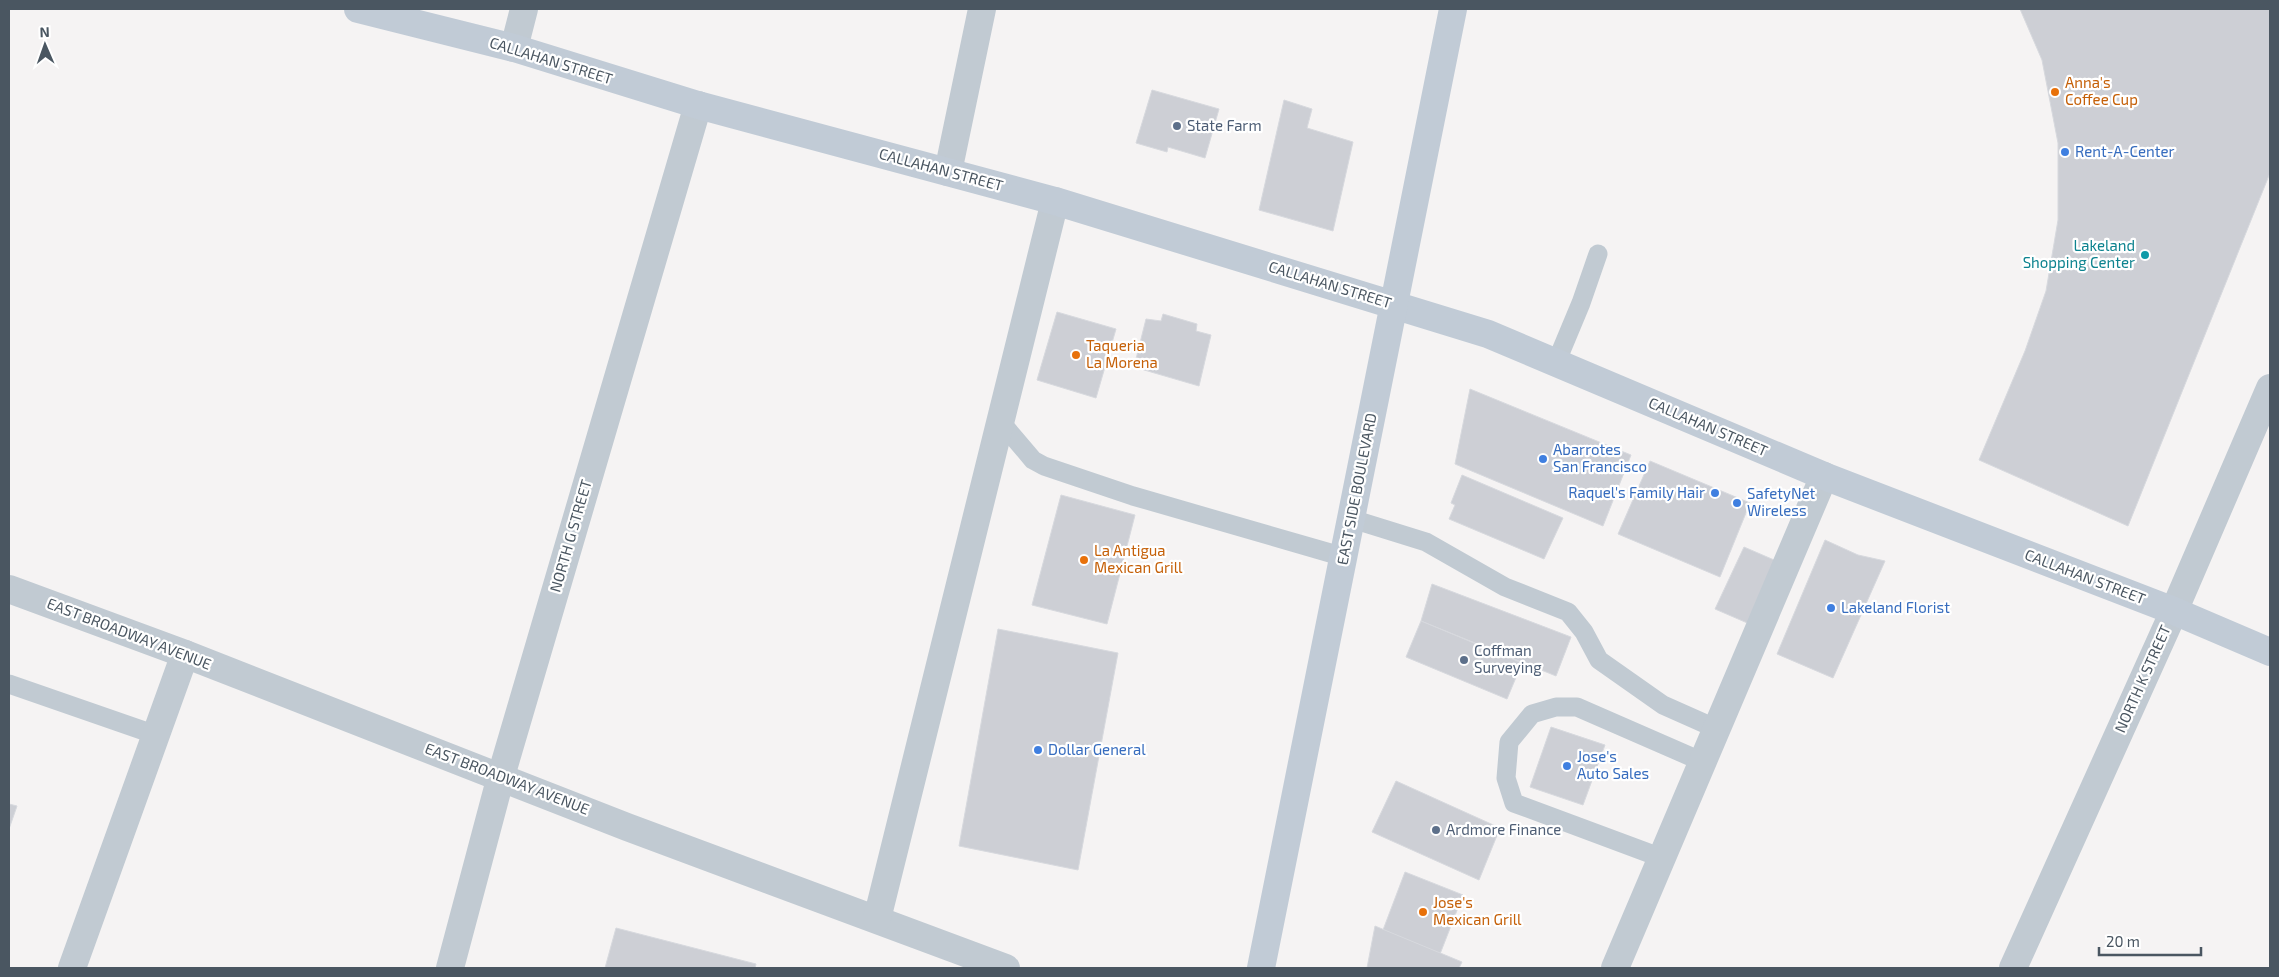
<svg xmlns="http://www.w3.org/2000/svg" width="2279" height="977" font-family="'Exo 2',sans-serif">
	<rect width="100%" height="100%" fill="#f5f3f3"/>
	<g fill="#cdcfd5" stroke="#d7d9de">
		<polygon points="2020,9 2270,9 2270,173 2128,526 1979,460 2025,351 2046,291 2058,220 2058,143 2042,60"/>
		<polygon points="1152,90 1219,109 1205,158 1168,147 1167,152 1136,143"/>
		<polygon points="1284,100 1312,109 1307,128 1353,142 1333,231 1259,210"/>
		<polygon points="1057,312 1116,329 1096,398 1037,380"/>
		<polygon points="1163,314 1197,324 1196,331 1211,335 1199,386 1134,367 1146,319 1161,321"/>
		<polygon points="1470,389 1631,455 1603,526 1455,464"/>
		<polygon points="1650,461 1750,503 1720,577 1618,534"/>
		<polygon points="1462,475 1563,518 1544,559 1449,519 1455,505 1451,503"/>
		<polygon points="1061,495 1135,515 1107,624 1032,605"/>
		<polygon points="1825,540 1858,555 1885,561 1833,678 1777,654"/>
		<polygon points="1744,547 1781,563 1752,625 1715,609"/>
		<polygon points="1432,584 1571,637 1556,676 1421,621"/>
		<polygon points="1421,621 1522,663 1507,699 1406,657"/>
		<polygon points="998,629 1118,653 1078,870 959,846"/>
		<polygon points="1551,727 1605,745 1583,805 1530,787"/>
		<polygon points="1396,781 1500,828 1479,880 1372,832"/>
		<polygon points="9,804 17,806 9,829"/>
		<polygon points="1405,872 1463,895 1440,954 1383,930"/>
		<polygon points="1375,926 1462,962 1459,968 1367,968"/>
		<polygon points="616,928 756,964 755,968 605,968"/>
	</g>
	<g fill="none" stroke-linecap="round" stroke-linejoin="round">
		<g stroke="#c1cad2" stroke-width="19">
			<polyline points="1556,363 1581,303 1598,254"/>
			<polyline points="1000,421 1033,460 1044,466 1133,496 1344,557"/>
			<polyline points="1352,519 1426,542 1505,587 1568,612 1584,632 1599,660 1663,705 1717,729"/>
			<polyline points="9,684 156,735"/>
			<polyline points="1662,858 1514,803 1506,778 1509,742 1532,714 1556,707 1577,707 1703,762"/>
		</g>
		<g stroke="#c1cad2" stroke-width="28">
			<polyline points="514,48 524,9"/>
			<polyline points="948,172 982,9"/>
			<polyline points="9,589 185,654 627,827 1006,968"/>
			<polyline points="877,919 1055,201"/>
			<polyline points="72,968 185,654"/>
			<polyline points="450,968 501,776 698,105"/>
			<polyline points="1615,968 1824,476"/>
			<polyline points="2013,968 2174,611 2270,388"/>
		</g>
		<g stroke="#c1cbd6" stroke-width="28">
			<polyline points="358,9 514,48 698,105 1055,201 1488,334 1824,476 2174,611 2270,652"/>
			<path d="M1261 968C1324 648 1392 329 1453 9"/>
		</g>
	</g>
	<g fill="#e8710a" stroke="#fff" stroke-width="2">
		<circle cx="2055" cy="92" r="5"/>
		<circle cx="1076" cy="355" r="5"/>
		<circle cx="1084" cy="560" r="5"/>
		<circle cx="1423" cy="912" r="5"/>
	</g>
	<g fill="#5c6f8a" stroke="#fff" stroke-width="2">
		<circle cx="1177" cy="126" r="5"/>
		<circle cx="1464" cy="660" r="5"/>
		<circle cx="1436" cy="830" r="5"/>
	</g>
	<g fill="#3f7fe0" stroke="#fff" stroke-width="2">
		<circle cx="2065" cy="152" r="5"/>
		<circle cx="1543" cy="459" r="5"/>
		<circle cx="1715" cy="493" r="5"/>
		<circle cx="1737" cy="503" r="5"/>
		<circle cx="1831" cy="608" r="5"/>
		<circle cx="1038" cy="750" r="5"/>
		<circle cx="1567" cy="766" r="5"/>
	</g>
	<circle fill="#0f9aa8" stroke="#fff" stroke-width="2" cx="2145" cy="255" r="5"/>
	<g text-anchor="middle" stroke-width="4.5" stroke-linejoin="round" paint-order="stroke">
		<g font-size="15" fill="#4a5661" stroke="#fff">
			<text transform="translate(551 61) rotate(17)" y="5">CALLAHAN STREET</text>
			<text transform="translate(941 170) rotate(15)" y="5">CALLAHAN STREET</text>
			<text transform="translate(1330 285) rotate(17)" y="5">CALLAHAN STREET</text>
			<text transform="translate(1708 427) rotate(23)" y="5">CALLAHAN STREET</text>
			<text transform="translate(1357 489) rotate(-79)" y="5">EAST SIDE BOULEVARD</text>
			<text transform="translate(571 536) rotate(-74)" y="5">NORTH G STREET</text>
			<text transform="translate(2085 577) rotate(21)" y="5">CALLAHAN STREET</text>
			<text transform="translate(129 634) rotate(21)" y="5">EAST BROADWAY AVENUE</text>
			<text transform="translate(2143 679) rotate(-66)" y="5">NORTH K STREET</text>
			<text transform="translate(507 779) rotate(21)" y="5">EAST BROADWAY AVENUE</text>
		</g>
		<g font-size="15" fill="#c56008" stroke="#fff" text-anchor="start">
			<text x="2065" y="88">Anna's<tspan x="2065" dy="17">Coffee Cup</tspan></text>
			<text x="1086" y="351">Taqueria<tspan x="1086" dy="17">La Morena</tspan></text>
			<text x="1094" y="556">La Antigua<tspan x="1094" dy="17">Mexican Grill</tspan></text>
			<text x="1433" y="908">Jose's<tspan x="1433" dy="17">Mexican Grill</tspan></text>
		</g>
		<g font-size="15" fill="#4e5e75" stroke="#fff" text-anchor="start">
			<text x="1187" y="131">State Farm</text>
			<text x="1474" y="656">Coffman<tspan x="1474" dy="17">Surveying</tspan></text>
			<text x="1446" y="835">Ardmore Finance</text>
		</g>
		<g font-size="15" fill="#366cbe" stroke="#fff" text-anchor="start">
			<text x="2075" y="157">Rent-A-Center</text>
			<text x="1553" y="455">Abarrotes<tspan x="1553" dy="17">San Francisco</tspan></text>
			<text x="1705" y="498" text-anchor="end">Raquel's Family Hair</text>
			<text x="1747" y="499">SafetyNet<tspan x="1747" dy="17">Wireless</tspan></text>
			<text x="1841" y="613">Lakeland Florist</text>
			<text x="1048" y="755">Dollar General</text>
			<text x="1577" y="762">Jose's<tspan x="1577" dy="17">Auto Sales</tspan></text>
		</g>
		<g font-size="15" fill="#0d838f" stroke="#fff" text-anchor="end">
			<text x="2135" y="251">Lakeland<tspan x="2135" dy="17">Shopping Center</tspan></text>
		</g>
	</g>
	<rect width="2279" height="977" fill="none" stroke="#4a5661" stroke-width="20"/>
	<g transform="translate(45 45) rotate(358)" stroke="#ffffff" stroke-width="4" paint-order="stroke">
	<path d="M0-4L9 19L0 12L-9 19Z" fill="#4a5661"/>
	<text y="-8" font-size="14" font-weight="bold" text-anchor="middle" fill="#4a5661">N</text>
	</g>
	<path d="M2099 947v8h102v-8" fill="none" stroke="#4a5661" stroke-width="2.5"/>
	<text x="2106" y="947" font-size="15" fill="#4a5661" stroke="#ffffff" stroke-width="4" paint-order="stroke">20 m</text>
</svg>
